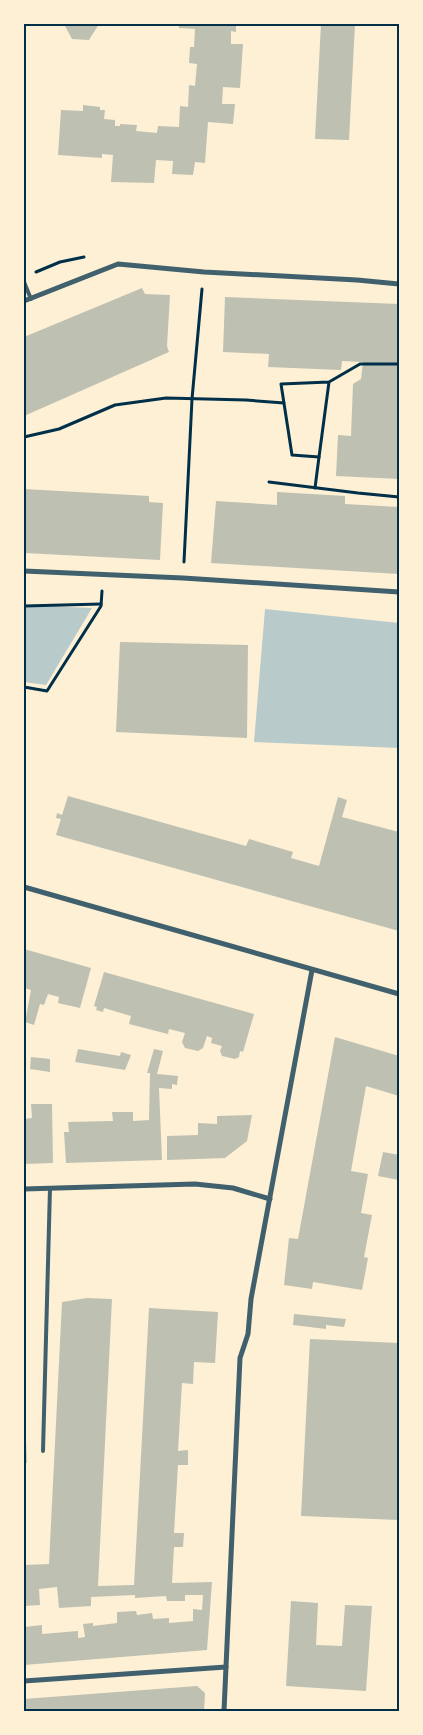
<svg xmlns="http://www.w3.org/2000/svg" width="423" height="1735" font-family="'Noto Sans',sans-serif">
	<rect width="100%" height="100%" fill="#fdf0d5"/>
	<g fill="#b9caca">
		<polygon points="24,605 92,608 46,685 24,682"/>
		<polygon points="265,609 399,623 399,748 254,742"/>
	</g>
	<g fill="#bec0b2">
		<polygon points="64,24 99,24 89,40 72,39"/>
		<polygon points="179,24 236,24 236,32 231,31 231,44 243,44 240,88 223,87 222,104 235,104 233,124 208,122 205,163 195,162 193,175 172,174 173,161 156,160 154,183 111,182 113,155 102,154 102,158 58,155 61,110 83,111 83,105 100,107 100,110 105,110 104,119 115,120 115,126 120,126 120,124 137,125 136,131 157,133 158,126 179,127 180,106 188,107 189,85 195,86 197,64 189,63 190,47 194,47 195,29 179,28"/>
		<polygon points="321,24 355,24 349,140 315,139"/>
		<polygon points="142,288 145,294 170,295 167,346 169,352 24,416 24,337"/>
		<polygon points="225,297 399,304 399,479 336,476 338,435 351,436 353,384 361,379 363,362 342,361 341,370 268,367 269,354 223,352"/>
		<polygon points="24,489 149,496 149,502 163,503 160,560 24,553"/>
		<polygon points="277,492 345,496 345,504 399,507 399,574 211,563 216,501 277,505"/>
		<polygon points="120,642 248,645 247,738 116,732"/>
		<polygon points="68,796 246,846 249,839 293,852 291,858 319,866 338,797 347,800 342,817 399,832 399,931 56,835 61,819 56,818 57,813 62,815"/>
		<polygon points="24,949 91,968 80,1008 58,1003 59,997 48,994 44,1005 40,1004 34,1025 25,1022 31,990 24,988"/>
		<polygon points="104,972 254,1014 243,1052 240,1051 239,1057 235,1059 222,1056 220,1051 222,1046 211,1043 212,1038 207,1036 203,1048 198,1051 185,1048 182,1042 185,1033 169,1029 168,1034 129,1024 131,1016 104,1008 103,1012 96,1010 97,1007 94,1006"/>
		<polygon points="335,1037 399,1056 399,1096 366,1086 351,1171 368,1174 361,1213 372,1215 364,1257 368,1258 362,1290 313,1282 312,1289 284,1285 289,1238 298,1239"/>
		<polygon points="78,1049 120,1056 121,1052 131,1055 125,1070 75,1062"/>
		<polygon points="154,1049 163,1051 157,1074 178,1076 177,1085 172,1084 172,1089 159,1088 162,1160 66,1163 64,1132 69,1132 68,1122 113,1121 112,1112 133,1112 133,1121 149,1120 150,1073 147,1073"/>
		<polygon points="31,1057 50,1059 50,1072 30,1069"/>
		<polygon points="31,1104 52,1104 53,1163 24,1164 24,1119 32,1118"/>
		<polygon points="252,1115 247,1141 225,1158 167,1160 167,1136 198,1135 198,1123 217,1124 217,1116"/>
		<polygon points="383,1152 399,1155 399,1180 378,1176"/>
		<polygon points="87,1298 112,1299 98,1586 134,1585 149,1308 218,1312 215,1363 194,1362 193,1384 182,1383 178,1451 188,1450 188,1465 178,1465 174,1533 184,1533 183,1547 174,1547 172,1583 212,1582 207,1650 24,1665 24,1627 42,1625 42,1634 78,1631 78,1638 85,1637 83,1624 93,1623 93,1626 117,1623 117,1612 136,1611 137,1615 152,1613 153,1619 169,1618 169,1623 193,1621 193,1609 202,1610 203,1595 185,1595 185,1601 167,1601 166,1596 135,1598 135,1595 91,1597 91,1606 59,1608 57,1587 39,1589 40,1605 24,1606 24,1565 49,1564 62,1302"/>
		<polygon points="294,1314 346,1319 344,1327 326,1325 326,1329 293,1325"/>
		<polygon points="310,1339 399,1343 399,1520 301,1516"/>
		<polygon points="24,1440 26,1440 27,1463 24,1463"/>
		<polygon points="291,1601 318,1603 316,1645 342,1646 345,1605 372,1606 366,1691 286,1686"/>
		<polygon points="197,1686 205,1693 204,1711 24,1711 24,1699"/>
	</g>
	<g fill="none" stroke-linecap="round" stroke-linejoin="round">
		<g stroke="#003049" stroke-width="3">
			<polyline points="36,272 60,262 84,257"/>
			<polyline points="329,382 319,457 292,455 281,384 329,382 360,364 399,364"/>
			<polyline points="24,437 59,429 115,405 166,398 246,400 284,403"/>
			<polyline points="269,482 358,493 399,497"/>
			<polyline points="315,488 319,457"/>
			<polyline points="184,562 192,399 202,289"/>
			<polyline points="24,606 101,604"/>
			<polyline points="24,687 47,691 101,606 102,591"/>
		</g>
		<g stroke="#3f606c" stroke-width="4">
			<polyline points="24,282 31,299"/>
			<polyline points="43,1451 50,1188"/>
		</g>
		<g stroke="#3f606c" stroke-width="5">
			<polyline points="24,301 118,264 204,272 357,280 399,284"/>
			<polyline points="24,571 183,578 399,592"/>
			<polyline points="24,887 399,994"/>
			<polyline points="24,1189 195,1184 233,1188 270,1199"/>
			<polyline points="24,1681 226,1667"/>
			<polyline points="224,1711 240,1358 248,1334 251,1299 312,970"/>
		</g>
	</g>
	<rect width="423" height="1735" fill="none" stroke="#fdf0d5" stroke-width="50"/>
	<rect x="25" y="25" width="373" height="1685" fill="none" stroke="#003049" stroke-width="2"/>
</svg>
